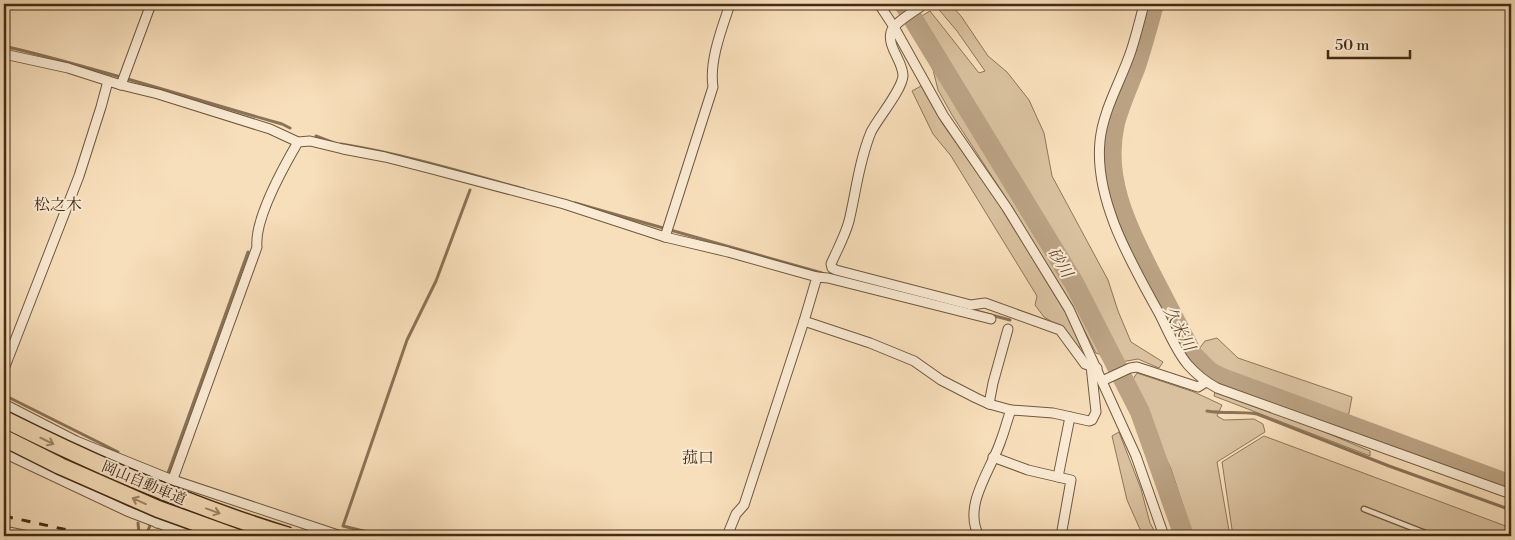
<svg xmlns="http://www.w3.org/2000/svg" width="1515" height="540" font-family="'Libre Bodoni','Noto Serif JP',serif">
	<rect width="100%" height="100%" fill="#f8dfbb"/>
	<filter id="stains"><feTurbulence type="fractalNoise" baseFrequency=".004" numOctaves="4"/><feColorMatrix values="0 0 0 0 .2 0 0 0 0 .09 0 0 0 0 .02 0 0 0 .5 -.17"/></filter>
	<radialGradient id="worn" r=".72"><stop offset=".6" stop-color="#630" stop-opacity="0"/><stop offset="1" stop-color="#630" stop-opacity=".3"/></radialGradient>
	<g fill="#d9c19f" stroke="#8e765a">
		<polygon points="935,4 950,4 961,16 988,56 1007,72 1029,100 1044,133 1052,176 1108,280 1118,311 1131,342 1163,362 1159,368 1138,359 1121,362 1096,353 1070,302 1010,204 952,115 938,90 920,17 930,11 979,73 985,71 957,31 935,5"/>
		<polygon points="921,86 942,123 1004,211 1067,314 1083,347 1077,347 1059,326 1044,317 1035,305 1037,296 951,156 933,134 912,91"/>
		<polygon points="1217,338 1238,358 1352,397 1348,418 1221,374 1205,360 1199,349 1205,341"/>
		<polygon points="1137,373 1194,392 1222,405 1217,416 1224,420 1254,419 1263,424 1265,432 1217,462 1230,536 1193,536 1171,469 1134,391 1131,382"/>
		<polygon points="1215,391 1303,423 1370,451 1370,456 1214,396"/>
		<polygon points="1119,432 1141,489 1150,523 1157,536 1143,536 1127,500 1112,436"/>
		<polygon points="1264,436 1511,528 1511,536 1233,536 1222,462"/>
	</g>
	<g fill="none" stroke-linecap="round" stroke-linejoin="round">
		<g stroke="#8a7357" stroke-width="3">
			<path d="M4 46C98 68 189 98 282 124L290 128"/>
			<polyline points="316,136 334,143"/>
			<path d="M341 144C403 154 463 172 524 189"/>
			<polyline points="575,203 822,273"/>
			<polyline points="976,311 1010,320"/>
			<polyline points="4,395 118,452"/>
			<path d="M1207 411C1224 414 1240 411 1257 414L1389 466 1511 510"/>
			<polyline points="163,487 248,252"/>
			<polyline points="138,523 139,533 145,536"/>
			<polyline points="146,536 155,512"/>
			<polyline points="384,536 343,526 407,340 436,281 470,190"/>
		</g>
		<g stroke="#baa283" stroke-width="20">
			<polyline points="904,4 1074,283 1140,412 1184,536"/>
			<path d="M1154 4C1148 26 1142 48 1135 69 1128 87 1120 104 1115 123 1102 178 1127 226 1151 274 1165 301 1179 328 1193 355L1210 372 1222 378 1511 485"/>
		</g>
		<defs>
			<polyline id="lane" points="1364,509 1433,536"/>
			<g id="street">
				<polyline points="879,4 894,27 943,115 1007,208 1069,309 1136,456 1164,536"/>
				<path d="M921 4 920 7C913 12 893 24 891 32 887 47 903 61 903 76 902 90 878 118 871 132 859 161 856 192 849 221 845 236 837 250 831 264L832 268 836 270 971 305 985 303 1060 330 1085 364 1097 368"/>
				<path d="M1144 4C1140 20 1136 36 1131 51 1121 81 1103 110 1100 141 1094 201 1132 264 1160 315 1168 331 1176 351 1188 365 1196 374 1206 382 1217 388L1511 494"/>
				<path d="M4 54 68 68 121 85 158 94 270 129 298 142 310 141 343 149 385 157 428 168 564 204 665 237 728 252 817 277 804 321 870 343 914 361 941 380 976 398 989 404 1011 410C1007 420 1005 430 1001 440 992 469 962 505 979 536"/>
				<polyline points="121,85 151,4"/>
				<path d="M665 237 713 87C709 61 722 28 730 4"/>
				<polyline points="817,277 828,278 991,319"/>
				<polyline points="4,369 79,176 101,107 108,81"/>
				<polyline points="1102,381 1130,368 1137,367 1198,387 1206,382"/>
				<polyline points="4,404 76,441 170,479 341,536"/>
				<polyline points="989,404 993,383 1008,329"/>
				<polyline points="1011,410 1053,413 1089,421 1092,420 1096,412 1091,366"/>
				<polyline points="4,453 127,511 192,536"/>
				<polyline points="993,457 1028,470 1058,477"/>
				<path d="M157 523 257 247C254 219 284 166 298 142"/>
				<polyline points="4,531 28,536"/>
				<polyline points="727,536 736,514 744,505 804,321"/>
				<polyline points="1061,536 1071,480 1058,477 1070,417"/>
			</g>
		</defs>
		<use href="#lane" stroke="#70593e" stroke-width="7"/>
		<use href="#street" stroke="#70593e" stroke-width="11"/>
		<use href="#lane" stroke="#faead3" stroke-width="4.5"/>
		<use href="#street" stroke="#faead3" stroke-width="9"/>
		<polyline stroke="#432c15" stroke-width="3" stroke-dasharray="9 9" stroke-linecap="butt" points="4,516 95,536"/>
		<defs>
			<g id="highway-bridge">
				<path d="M4 419C96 465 190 506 289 536"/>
				<polyline points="4,438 60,466 158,509 233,536"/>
			</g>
		</defs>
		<use href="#highway-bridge" stroke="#432c15" stroke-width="19" stroke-linecap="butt"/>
		<use href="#highway-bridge" stroke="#f8dfbb" stroke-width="16"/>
	</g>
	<defs><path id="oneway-shaft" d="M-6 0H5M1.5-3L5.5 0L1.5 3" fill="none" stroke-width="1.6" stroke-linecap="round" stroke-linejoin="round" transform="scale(1.25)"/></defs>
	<g stroke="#9e8668">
		<use href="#oneway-shaft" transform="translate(47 441) rotate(26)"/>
		<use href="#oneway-shaft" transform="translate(139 501) rotate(-156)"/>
		<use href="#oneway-shaft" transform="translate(213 511) rotate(20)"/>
	</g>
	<g text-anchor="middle" stroke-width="4" stroke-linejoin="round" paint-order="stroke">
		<g font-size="15" fill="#432c15" stroke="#faead3">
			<text transform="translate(144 483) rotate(23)" y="5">岡山自動車道</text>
		</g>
		<g font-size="16" fill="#432c15" stroke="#faead3">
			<text x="58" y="210">松之木</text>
			<text x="698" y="463">菰口</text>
		</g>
		<g font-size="16" font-style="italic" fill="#614a30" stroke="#faead3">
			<text transform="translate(1061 262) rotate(59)" y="6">砂川</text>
			<text transform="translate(1180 328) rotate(62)" y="6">久米川</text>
		</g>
	</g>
	<rect width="1515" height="540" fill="none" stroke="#f8dfbb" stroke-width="20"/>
	<rect x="5" y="5" width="1505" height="530" fill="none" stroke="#432c15" stroke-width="2.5"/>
	<rect x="10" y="10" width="1495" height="520" fill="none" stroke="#432c15"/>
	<path d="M1328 50v8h82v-8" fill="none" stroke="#432c15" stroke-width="2.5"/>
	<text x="1335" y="50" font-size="15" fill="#432c15" stroke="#faead3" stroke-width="4" paint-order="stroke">50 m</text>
	<rect width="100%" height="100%" filter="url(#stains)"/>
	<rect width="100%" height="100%" fill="url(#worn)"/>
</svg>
